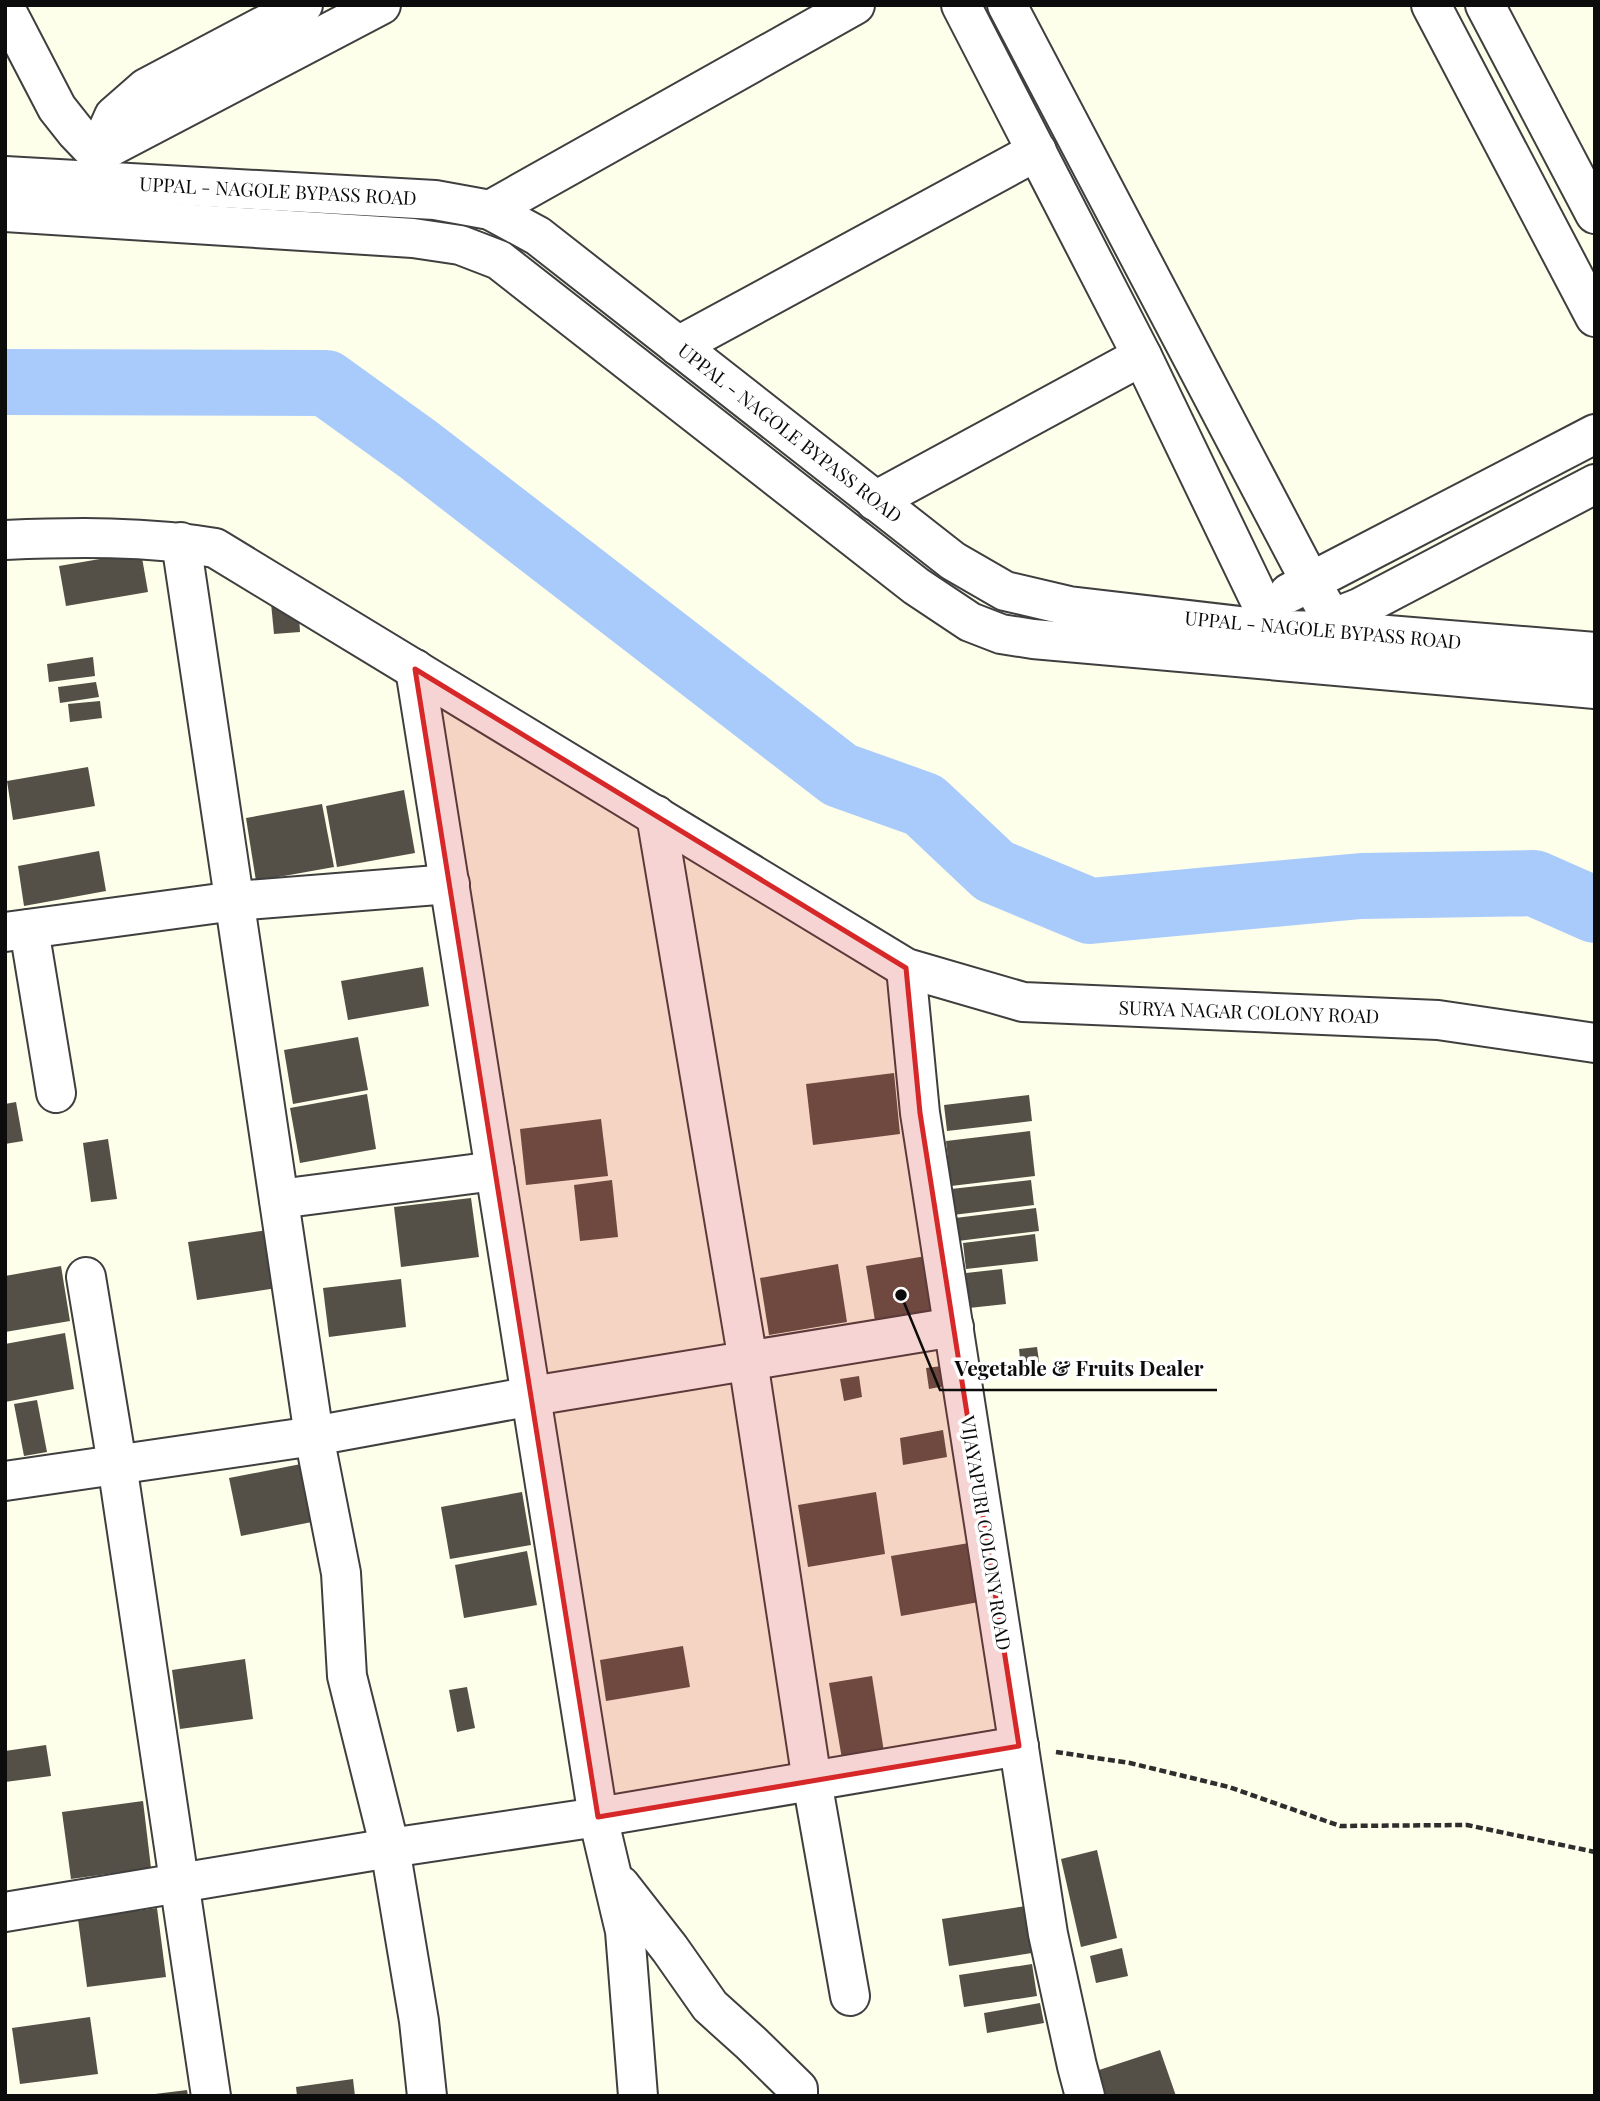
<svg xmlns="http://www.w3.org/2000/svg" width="1600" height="2101" font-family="'Playfair Display',serif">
	<rect width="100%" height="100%" fill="#feffea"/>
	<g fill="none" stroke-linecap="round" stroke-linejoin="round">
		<polyline stroke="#a9cbfc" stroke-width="66" points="5,382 326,383 419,450 840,775 924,805 994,871 1090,911 1361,886 1534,883 1595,910"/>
	</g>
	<g fill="#555047">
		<polygon points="141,552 148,592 66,606 59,566"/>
		<polygon points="298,601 300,632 274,634 271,603"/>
		<polygon points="93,657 95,676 49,682 47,664"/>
		<polygon points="96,682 99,697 60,703 58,687"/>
		<polygon points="100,701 102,718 70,722 68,704"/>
		<polygon points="88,767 95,806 13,820 7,781"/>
		<polygon points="404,790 415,853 337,867 326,806"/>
		<polygon points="322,804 334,867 256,881 246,818"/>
		<polygon points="99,851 106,891 24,906 18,866"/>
		<polygon points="423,967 429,1006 348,1020 341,981"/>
		<polygon points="358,1037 368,1090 293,1104 284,1050"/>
		<polygon points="894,1073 900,1134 813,1145 806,1084"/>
		<polygon points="367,1094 376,1149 300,1163 290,1108"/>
		<polygon points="1029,1095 1032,1121 947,1131 944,1105"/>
		<polygon points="16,1102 23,1141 5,1144 5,1104"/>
		<polygon points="601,1119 608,1176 526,1185 520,1129"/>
		<polygon points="1030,1131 1035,1176 951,1186 946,1141"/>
		<polygon points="108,1139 117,1199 91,1202 83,1143"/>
		<polygon points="612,1180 618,1237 580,1241 574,1185"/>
		<polygon points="1031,1180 1034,1205 953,1215 951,1189"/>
		<polygon points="471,1198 479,1257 401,1267 394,1207"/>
		<polygon points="1036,1208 1039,1231 958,1241 955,1218"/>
		<polygon points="268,1230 277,1288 197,1300 188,1242"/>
		<polygon points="1035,1234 1038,1261 966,1269 963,1243"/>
		<polygon points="926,1256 937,1323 877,1333 866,1266"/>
		<polygon points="838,1264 847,1322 769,1335 760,1278"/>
		<polygon points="61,1266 70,1321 5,1332 5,1276"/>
		<polygon points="1002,1269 1006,1304 969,1308 966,1273"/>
		<polygon points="401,1279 406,1327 329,1337 323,1288"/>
		<polygon points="65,1333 74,1389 5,1402 5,1344"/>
		<polygon points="1037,1347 1040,1368 1021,1370 1019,1349"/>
		<polygon points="942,1366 945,1386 929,1389 926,1368"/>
		<polygon points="859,1376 862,1397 844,1401 840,1379"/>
		<polygon points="37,1400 47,1452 24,1456 14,1404"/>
		<polygon points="943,1430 947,1457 903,1465 900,1438"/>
		<polygon points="301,1464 312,1522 241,1536 229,1478"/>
		<polygon points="522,1492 531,1545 450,1559 441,1507"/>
		<polygon points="876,1492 885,1554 808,1567 798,1505"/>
		<polygon points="969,1543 979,1602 901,1616 891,1556"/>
		<polygon points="527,1551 537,1605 464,1618 455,1565"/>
		<polygon points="683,1646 690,1687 606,1701 600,1660"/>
		<polygon points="245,1659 253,1719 180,1729 172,1670"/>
		<polygon points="872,1676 884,1752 842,1759 829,1683"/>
		<polygon points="467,1687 475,1728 457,1732 449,1690"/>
		<polygon points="46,1745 51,1776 5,1782 5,1751"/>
		<polygon points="143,1801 151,1868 71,1879 62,1812"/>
		<polygon points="1097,1850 1117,1938 1081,1947 1061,1859"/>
		<polygon points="1026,1906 1032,1953 949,1966 942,1919"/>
		<polygon points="157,1908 166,1977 87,1987 78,1919"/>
		<polygon points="1122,1948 1128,1976 1096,1983 1090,1956"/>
		<polygon points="1032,1964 1037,1996 964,2007 959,1975"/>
		<polygon points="1040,2003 1044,2023 987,2033 984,2013"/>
		<polygon points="90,2017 98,2074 20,2084 12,2028"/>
		<polygon points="1160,2050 1176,2096 1104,2096 1096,2071"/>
		<polygon points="353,2079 355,2096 297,2096 296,2087"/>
		<polygon points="187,2090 188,2096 155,2096 155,2094"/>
	</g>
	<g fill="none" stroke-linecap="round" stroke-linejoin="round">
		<defs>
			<g id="minor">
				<polyline points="961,5 1142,356 1274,630"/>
				<polyline points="1007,5 1310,581 1339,631"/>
				<polyline points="1431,5 1595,317"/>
				<polyline points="1485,5 1595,214"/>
				<polyline points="5,8 57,108 76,132 97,154 95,177"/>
				<polyline points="97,154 381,5"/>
				<polyline points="97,154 114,116 146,88 303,5"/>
				<polyline points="490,210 855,5"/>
				<polyline points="678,346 1037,151"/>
				<polyline points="875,501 1142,356"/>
				<path d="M5 540C75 537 147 536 215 548L906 968 1023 1002 1438 1020 1595 1043"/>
				<polyline points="181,542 314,1436 341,1573 347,1676 390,1848 419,2021 427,2096"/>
				<polyline points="1289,593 1595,434"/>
				<polyline points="1331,619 1359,608 1595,484"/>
				<polyline points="415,669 598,1817 625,1931 638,2096"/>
				<polyline points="656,815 748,1361 812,1781 850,1996"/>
				<polyline points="29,929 56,1093"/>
				<polyline points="5,932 235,901 450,884"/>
				<polyline points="906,968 920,1113 1048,1934 1077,2066 1085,2096"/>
				<polyline points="279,1199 495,1171"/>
				<polyline points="86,1277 117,1464 211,2096"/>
				<polyline points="5,1481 314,1436 532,1396 954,1327"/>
				<polyline points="620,1885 670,1949 710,2006 751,2043 798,2089 798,2096"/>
				<polyline points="5,1912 390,1848 598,1817 1019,1746"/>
			</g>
			<g id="tertiary">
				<polyline points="5,176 435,200 490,210 538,236 953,561 1005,591 1069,606 1274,630 1339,631 1595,652"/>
				<polyline points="5,212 413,238 460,245 499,260 916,586 970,622 1001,634 1033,639 1595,689"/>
			</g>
		</defs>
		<use href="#minor" stroke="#3f3f3f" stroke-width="42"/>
		<use href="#tertiary" stroke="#3f3f3f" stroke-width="42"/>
		<polyline stroke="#2e2e2e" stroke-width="4.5" stroke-dasharray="7 3.5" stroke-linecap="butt" points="1056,1752 1130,1763 1229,1787 1340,1826 1467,1825 1595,1852"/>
		<use href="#minor" stroke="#fff" stroke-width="38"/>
		<use href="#tertiary" stroke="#fff" stroke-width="38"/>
	</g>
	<path fill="#d62828" fill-opacity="0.2" stroke="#d62828" stroke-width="5" stroke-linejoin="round" d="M415 669 906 968 920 1113 1019 1746 598 1817Z"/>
	<g text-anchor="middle" stroke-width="7" stroke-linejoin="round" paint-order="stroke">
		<g font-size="19" fill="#0c0c0c" stroke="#fff">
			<text transform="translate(278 191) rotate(3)" y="7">UPPAL - NAGOLE BYPASS ROAD</text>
			<text transform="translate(790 433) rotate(38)" y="7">UPPAL - NAGOLE BYPASS ROAD</text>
			<text transform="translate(1323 630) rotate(5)" y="7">UPPAL - NAGOLE BYPASS ROAD</text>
			<text transform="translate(1249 1012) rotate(2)" y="7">SURYA NAGAR COLONY ROAD</text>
			<text transform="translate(986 1533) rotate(81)" y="7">VIJAYAPURI COLONY ROAD</text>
		</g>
	</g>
	<path fill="none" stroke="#0c0c0c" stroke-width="2.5" d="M901 1295L940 1390H1217"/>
	<circle fill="#0c0c0c" stroke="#fff" stroke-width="2.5" cx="901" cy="1295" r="7"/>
	<g font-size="21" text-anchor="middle" font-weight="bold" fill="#0c0c0c" stroke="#fff" stroke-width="7" stroke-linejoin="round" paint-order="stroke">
		<text x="1079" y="1376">Vegetable &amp; Fruits Dealer</text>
	</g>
	<rect width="1600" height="2101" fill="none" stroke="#0c0c0c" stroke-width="14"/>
</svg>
